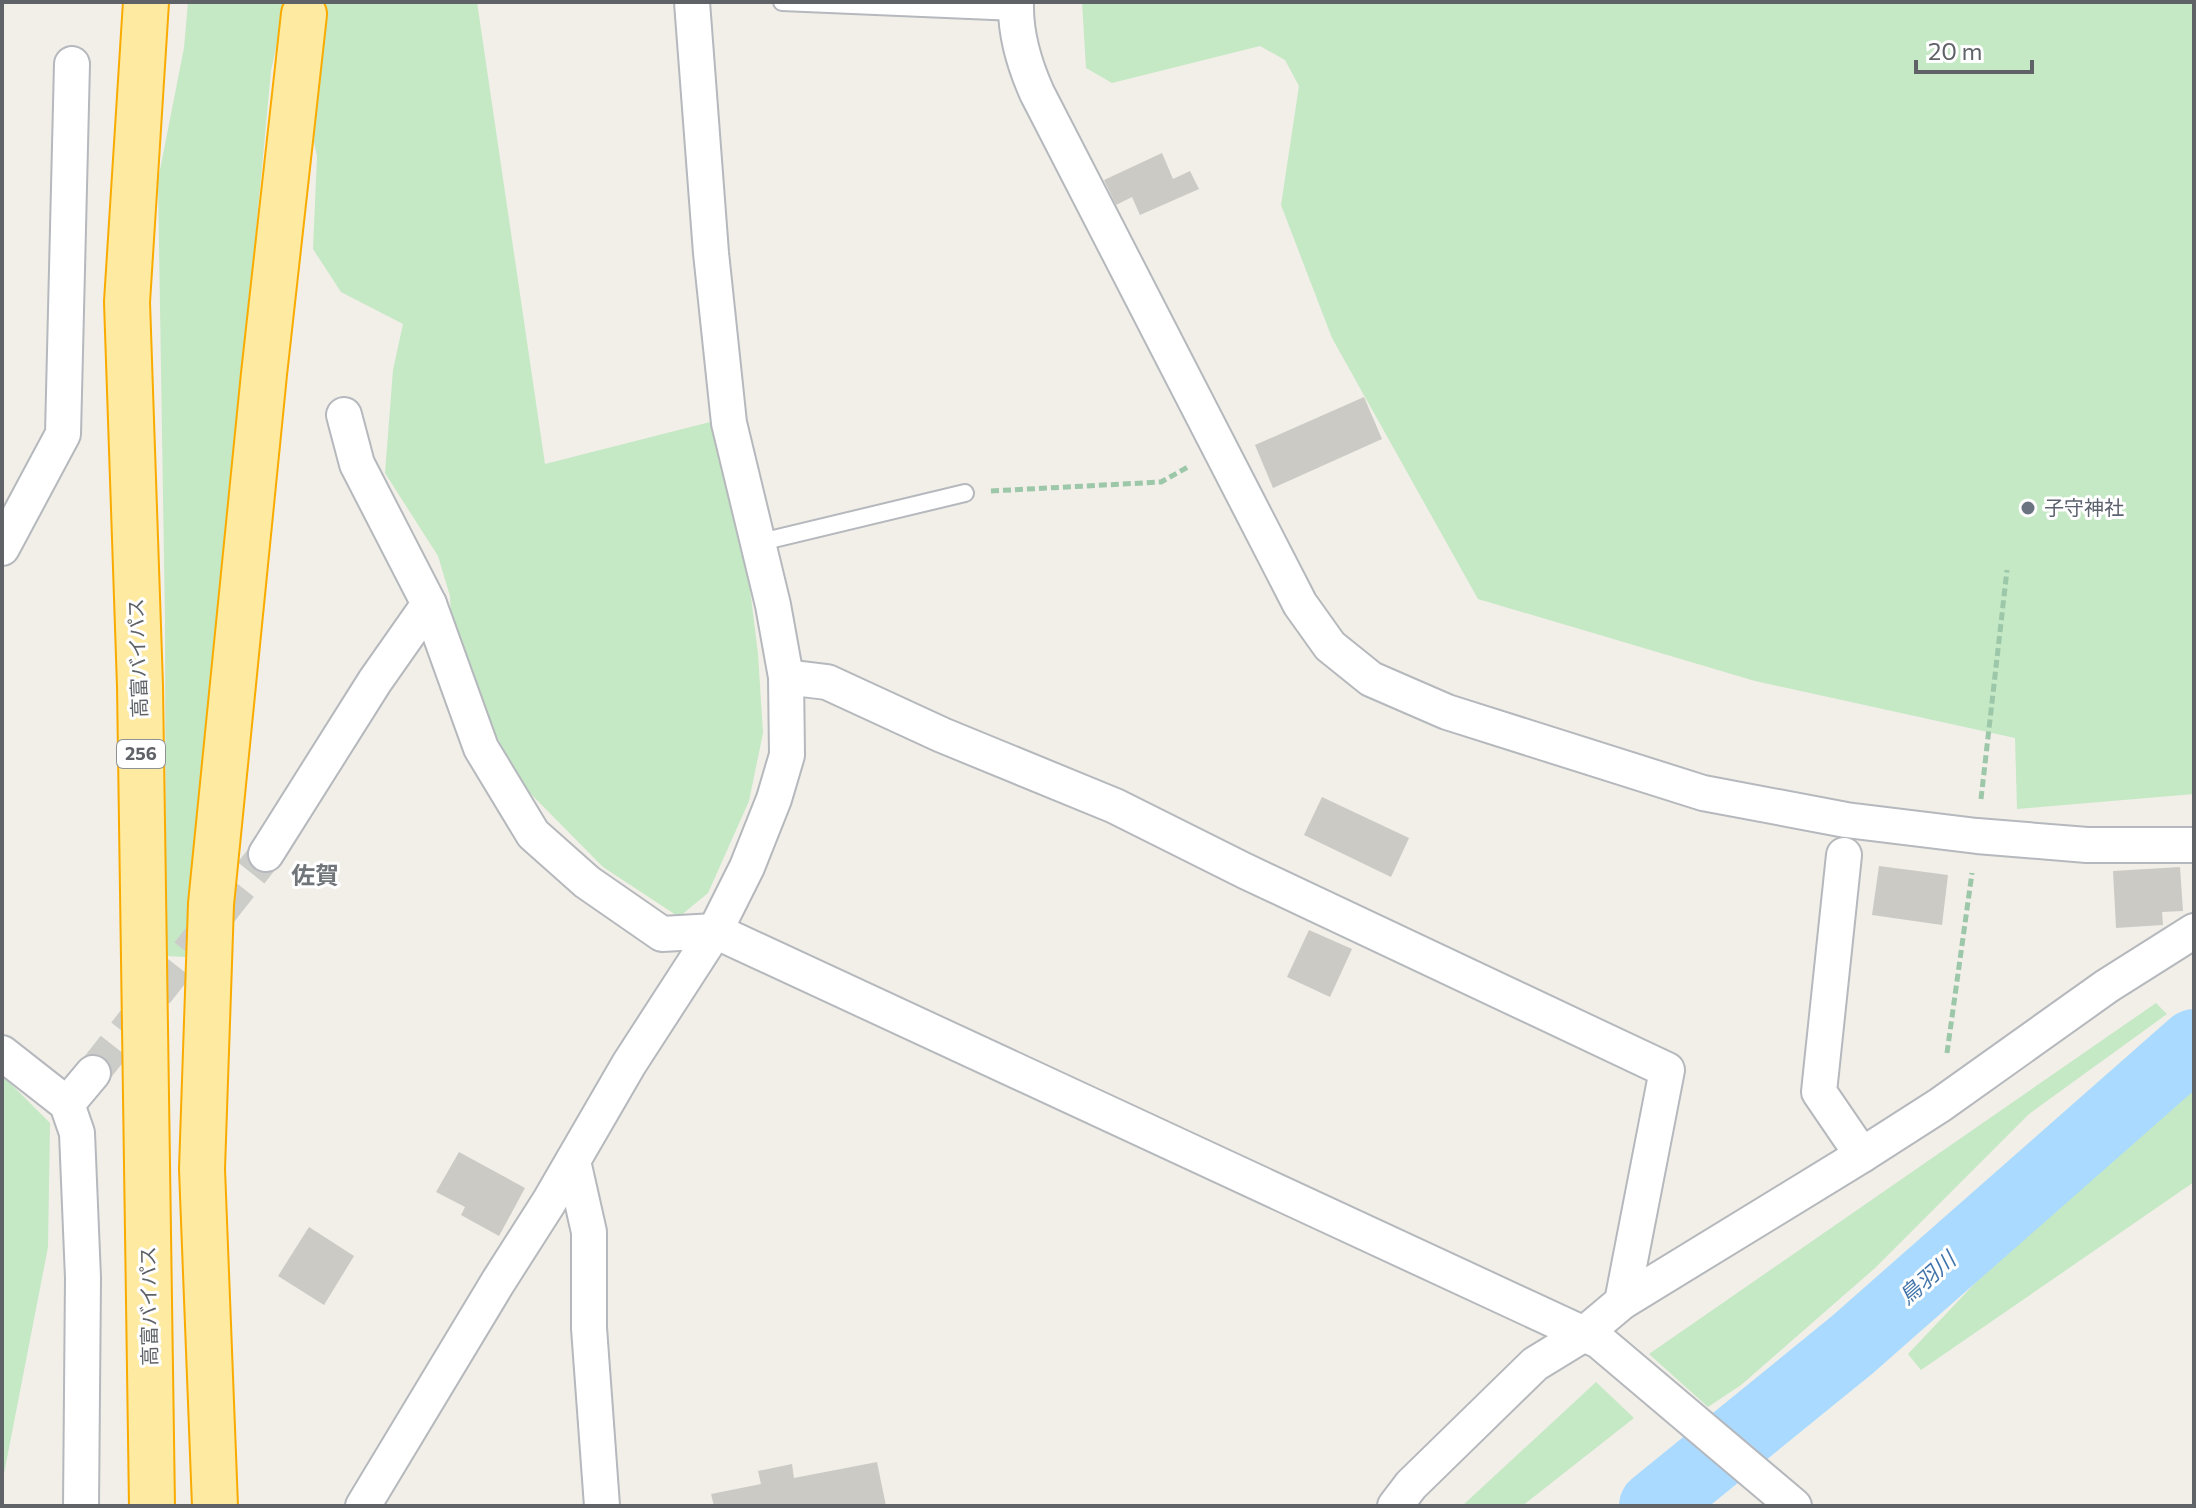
<svg xmlns="http://www.w3.org/2000/svg" width="2196" height="1508" font-family="Commissioner,'Noto Sans JP',sans-serif">
	<rect width="100%" height="100%" fill="#f1efe8"/>
	<g fill="#c5e8c5">
		<polygon points="188,2 477,2 545,464 714,421 749,581 758,654 763,733 749,801 708,893 679,917 603,867 521,784 453,651 450,596 438,556 385,473 393,370 403,324 341,292 313,249 317,156 285,6 271,71 245,349 234,445 188,957 166,956 165,621 158,180 184,48"/>
		<polygon points="1082,2 2194,2 2194,794 2017,809 2015,738 1755,681 1478,599 1332,338 1281,205 1299,86 1285,60 1260,46 1112,83 1086,68"/>
		<polygon points="2156,1003 2167,1014 2029,1114 1875,1268 1741,1385 1708,1407 1649,1354"/>
		<polygon points="2,1075 50,1123 48,1247 2,1484"/>
		<polygon points="2194,1086 2194,1182 1921,1370 1908,1354 2053,1201 2172,1101"/>
		<polygon points="1596,1382 1634,1418 1522,1506 1462,1506"/>
	</g>
	<g fill="none" stroke-linecap="round" stroke-linejoin="round">
		<polyline stroke="#aadaff" stroke-width="70" points="1654,1506 1852,1345 2194,1044"/>
	</g>
	<g fill="#cccac5">
		<polygon points="1162,153 1173,179 1190,171 1199,189 1140,215 1132,197 1116,205 1104,180"/>
		<polygon points="1364,397 1382,439 1273,488 1255,445"/>
		<polygon points="1322,797 1409,838 1391,877 1304,835"/>
		<polygon points="1879,866 1948,875 1942,925 1872,915"/>
		<polygon points="2180,867 2183,911 2162,912 2163,925 2116,928 2113,871"/>
		<polygon points="1309,930 1352,949 1330,997 1287,977"/>
		<polygon points="459,1152 525,1188 499,1236 461,1215 465,1207 436,1192"/>
		<polygon points="309,1227 354,1256 324,1305 278,1276"/>
		<polygon points="877,1462 886,1506 714,1506 711,1494 761,1484 758,1471 792,1464 794,1478"/>
	</g>
	<g fill="none" stroke-linecap="round" stroke-linejoin="round">
		<polyline stroke="#ccccc8" stroke-width="34" stroke-dasharray="34 17" stroke-linecap="butt" points="93,1073 266,854"/>
		<defs>
			<g id="service">
				<polyline points="782,2 1016,12"/>
				<polyline points="757,543 965,493"/>
			</g>
			<g id="minor">
				<path d="M1016 2C1015 34 1024 64 1037 93L1300 604 1330 646 1371 679 1447 712 1703 793 1846 820 1977 836 2087 845H2194"/>
				<polyline points="344,415 357,464 429,604 481,748 533,834 587,882 662,934 715,931 1599,1341 1794,1506"/>
				<polyline points="2,548 63,434 72,64"/>
				<polyline points="786,677 827,682 942,735 1115,806 1245,871 1667,1070 1622,1302"/>
				<polyline points="266,854 375,681 429,604"/>
				<polyline points="1844,855 1819,1092 1862,1155"/>
				<polyline points="2,1053 67,1104 77,1133 83,1278 81,1506"/>
				<polyline points="67,1104 93,1073"/>
				<polyline points="573,1161 589,1232 589,1328 602,1506"/>
				<polyline points="363,1506 498,1282 549,1202 629,1064 715,931 747,867 774,799 787,755 786,677 773,605 729,423 711,253 692,2"/>
				<polyline points="1395,1506 1411,1485 1535,1364 1584,1334 1622,1302 1862,1155 1940,1105 2107,986 2194,931"/>
			</g>
			<g id="trunk">
				<polyline points="146,2 127,302 140,686 152,1506"/>
				<polyline points="215,1506 202,1169 211,904 264,374 304,14"/>
			</g>
		</defs>
		<use href="#service" stroke="#b5b8bc" stroke-width="20"/>
		<use href="#minor" stroke="#b5b8bc" stroke-width="38"/>
		<use href="#trunk" stroke="#f9ab00" stroke-width="48"/>
		<g stroke="#9cc7a9" stroke-width="5" stroke-dasharray="8 4" stroke-linecap="butt">
			<polyline points="991,491 1161,482 1188,467"/>
			<polyline points="1981,799 2007,570"/>
			<polyline points="1947,1053 1972,873"/>
		</g>
		<use href="#service" stroke="#fff" stroke-width="16"/>
		<use href="#minor" stroke="#fff" stroke-width="34"/>
		<use href="#trunk" stroke="#feeaa1" stroke-width="44"/>
	</g>
	<circle fill="#6b7280" stroke="#fff" stroke-width="3" cx="2028" cy="508" r="8"/>
	<g text-anchor="middle" stroke-width="6" stroke-linejoin="round" paint-order="stroke">
		<rect fill="#fff" stroke="#8f9295" stroke-width="2" x="117" y="740" width="48" height="28" rx="6"/>
		<g font-size="18" font-weight="bold" fill="#5f6368">
			<text x="141" y="760">256</text>
		</g>
		<g font-size="20" fill="#5b616d" stroke="#fff" text-anchor="start">
			<text x="2044" y="515">子守神社</text>
		</g>
		<g font-size="20" fill="#5f6368" stroke="#fff">
			<text transform="translate(138 658) rotate(-92)" y="7">高富バイパス</text>
			<text transform="translate(149 1306) rotate(-91)" y="7">高富バイパス</text>
		</g>
		<g font-size="22" font-style="italic" fill="#4174aa" stroke="#fff">
			<text transform="translate(1927 1278) rotate(-41)" y="8">鳥羽川</text>
		</g>
		<g font-size="24" font-weight="bold" fill="#70757a" stroke="#fff">
			<text x="315" y="884">佐賀</text>
		</g>
	</g>
	<rect width="2196" height="1508" fill="none" stroke="#5f6368" stroke-width="8"/>
	<path d="M1916 60v12h116v-12" fill="none" stroke="#5f6368" stroke-width="4"/>
	<text x="1928" y="60" font-size="24" fill="#5f6368" stroke="#ffffff" stroke-width="6" paint-order="stroke">20 m</text>
</svg>
